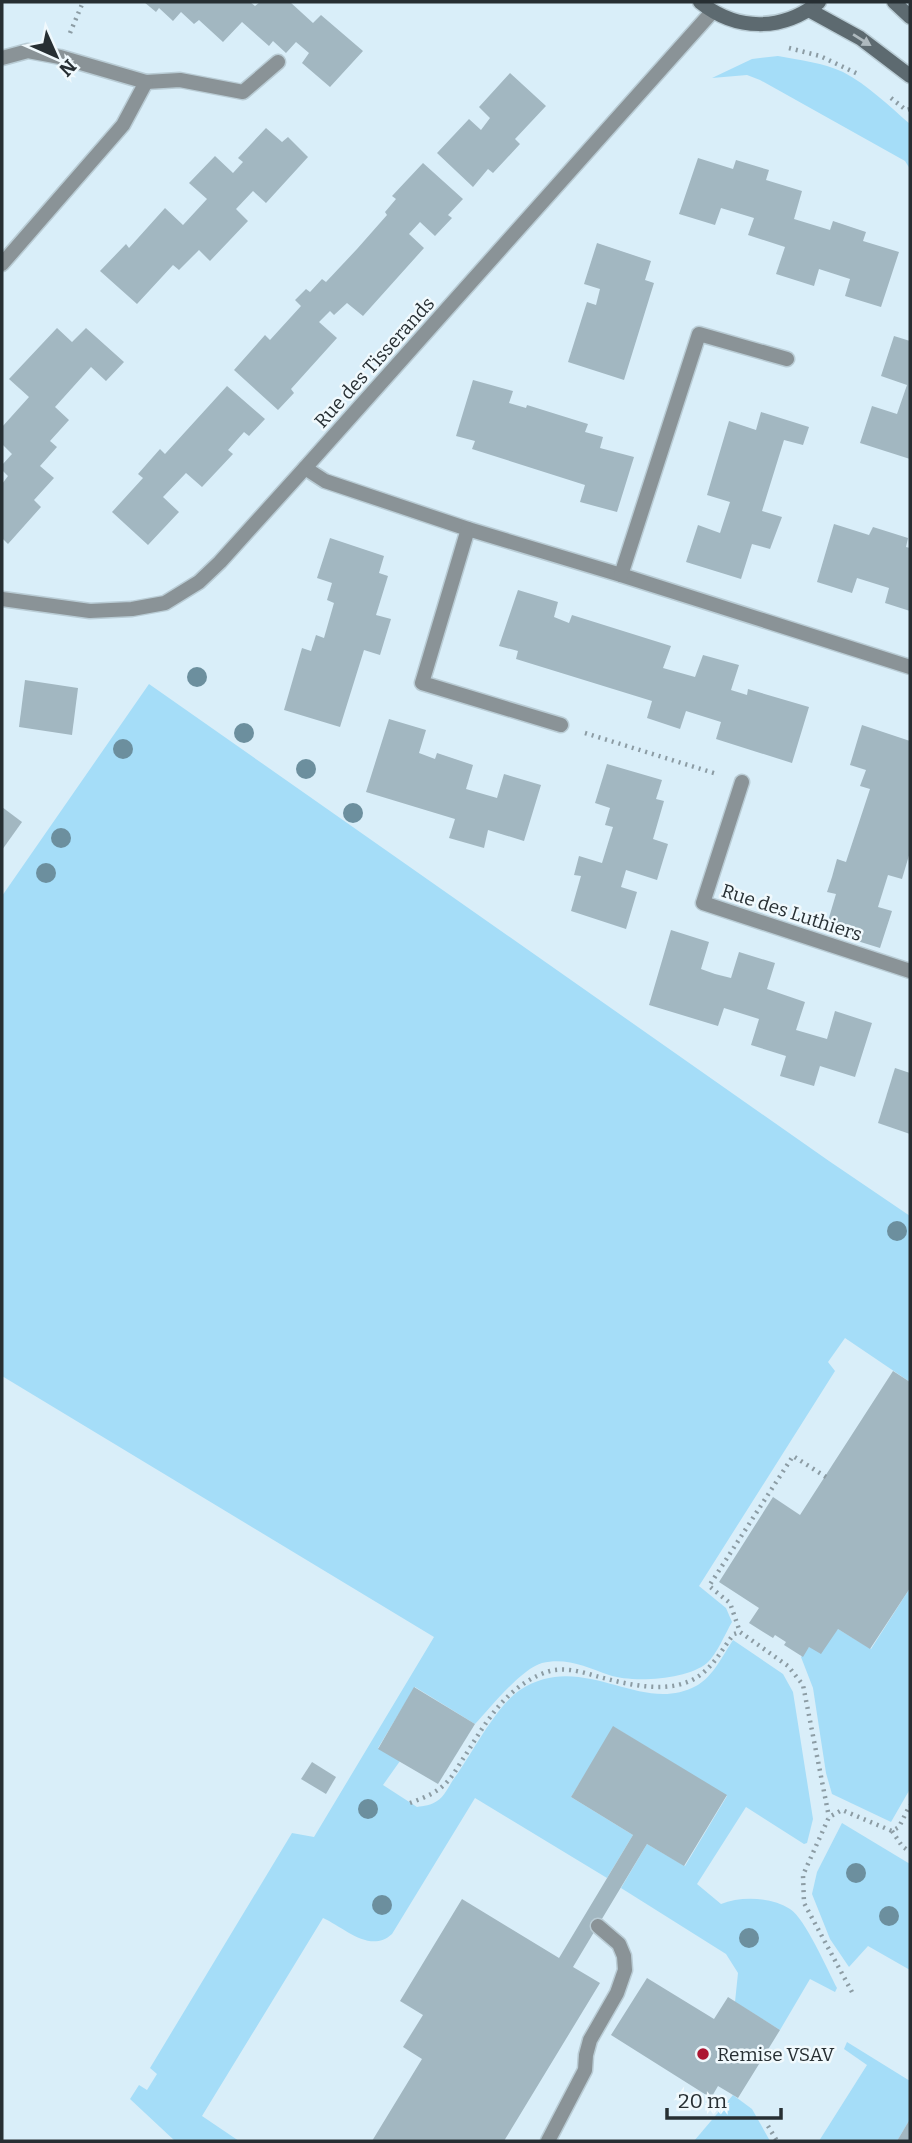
<svg xmlns="http://www.w3.org/2000/svg" width="912" height="2143" font-family="Bitter,serif">
	<rect width="100%" height="100%" fill="#d9eef9"/>
	<g fill="#a5ddf8">
		<path d="M778 56C800 60 824 63 843 72 868 85 889 106 910 124V169L905 161 760 80 747 75 712 78 752 59Z"/>
		<path d="M149 684 829 1161 910 1216V1382L845 1338 828 1362 835 1371 699 1586 726 1608 732 1622C725 1634 717 1654 707 1663 687 1680 632 1683 609 1675 587 1667 566 1657 542 1663 521 1669 490 1708 475 1724L415 1687 378 1748 400 1761 383 1785 417 1807C423 1806 432 1805 437 1801 444 1797 449 1786 453 1780 472 1754 495 1707 520 1690 583 1649 640 1716 696 1686 713 1677 723 1655 733 1640L783 1674 793 1692 813 1819 807 1843 804 1844 746 1807 697 1884 721 1904C741 1896 771 1897 790 1909 805 1918 828 1971 837 1988L835 1992 810 1979 780 2030 735 2002 738 1973 726 1954 621 1888 647 1844 685 1866 727 1796 614 1727 571 1797 633 1835 607 1878 475 1798 392 1934C370 1954 345 1928 323 1918L202 2116 239 2141H175L130 2099 139 2085 147 2090 157 2074 150 2068 292 1833 314 1837 434 1637 2 1376V896Z"/>
		<polygon points="910,1588 910,1789 891,1822 832,1794 826,1773 813,1688 801,1657 809,1647 838,1629 871,1649"/>
		<polygon points="842,1823 910,1864 910,1970 868,1946 849,1967 830,1939 812,1894 817,1872"/>
		<polygon points="847,2042 910,2081 910,2119 897,2141 819,2141 867,2065 844,2049"/>
		<polygon points="733,2095 752,2109 770,2141 694,2141"/>
	</g>
	<g fill="#a2b7c1">
		<polygon points="144,2 250,2 255,6 260,2 290,2 313,23 321,15 363,51 330,87 302,63 309,53 296,42 286,53 273,41 269,46 242,22 223,42 199,20 194,24 181,12 173,21 159,8 156,12"/>
		<polygon points="510,73 546,106 515,139 520,144 493,173 488,169 473,187 437,153 469,119 481,130 490,118 479,107"/>
		<polygon points="266,128 282,142 288,137 308,157 266,203 253,191 236,209 248,221 210,261 199,250 179,270 173,265 137,304 100,271 126,244 129,248 165,208 183,225 207,199 189,183 215,156 233,173 243,162 238,158"/>
		<polygon points="698,158 733,169 736,160 769,170 766,180 802,191 794,219 830,230 833,221 866,232 863,241 899,252 881,307 845,296 850,279 819,269 814,286 776,274 785,247 748,235 754,218 721,208 715,225 679,214"/>
		<polygon points="423,163 463,199 448,215 452,218 435,236 420,222 409,234 424,248 363,316 347,303 334,315 330,311 319,322 337,338 291,389 294,393 278,410 234,370 265,335 270,340 301,306 295,300 306,289 310,292 322,279 326,282 357,249 387,215 385,212 396,199 392,196"/>
		<polygon points="597,243 651,261 645,280 654,283 624,380 568,362 587,302 596,305 600,289 584,284"/>
		<polygon points="57,328 72,342 86,328 124,362 106,381 91,367 55,407 69,420 50,441 57,447 40,466 54,478 34,500 41,507 8,544 2,538 2,484 8,476 2,470 2,465 12,454 2,444 2,427 29,397 9,379"/>
		<polygon points="894,336 910,341 910,459 860,443 872,406 897,414 907,385 881,376"/>
		<polygon points="473,380 513,391 509,403 526,408 527,405 588,424 585,432 603,437 600,448 634,457 617,512 580,502 585,485 472,449 475,441 456,436"/>
		<polygon points="227,386 265,419 249,436 244,432 228,450 233,454 202,487 186,473 163,497 179,512 148,545 112,512 143,478 138,474 160,449 165,454"/>
		<polygon points="761,412 809,427 803,445 784,440 762,511 782,517 770,549 752,544 741,579 686,562 698,525 720,533 730,502 707,495 729,421 756,430"/>
		<polygon points="834,524 869,535 873,527 908,538 906,547 910,548 910,611 885,603 889,588 857,578 852,593 817,582"/>
		<polygon points="330,538 384,556 379,573 388,576 376,615 391,619 380,655 364,650 340,727 284,710 302,648 311,651 316,635 324,638 334,603 327,600 332,583 317,578"/>
		<polygon points="518,590 558,602 554,617 569,623 572,615 671,646 663,668 695,677 703,655 739,665 731,690 747,695 748,689 809,707 792,763 716,739 721,722 686,711 680,729 647,718 652,701 516,659 518,651 499,646"/>
		<polygon points="25,680 78,688 72,735 19,727"/>
		<polygon points="389,719 426,730 419,753 435,759 437,753 473,765 466,789 497,798 504,774 541,785 524,841 488,830 484,848 449,838 455,819 366,792"/>
		<polygon points="862,725 910,741 910,852 902,879 888,875 878,907 892,911 880,948 825,931 836,894 827,892 832,877 837,859 846,862 870,789 860,786 866,770 850,765"/>
		<polygon points="607,764 662,780 656,799 664,801 653,839 668,844 657,880 626,870 621,887 637,892 626,929 571,911 581,876 574,875 579,856 602,863 613,827 605,825 610,808 595,803"/>
		<polygon points="2,807 22,822 2,850"/>
		<polygon points="671,930 709,942 701,969 715,974 731,978 739,952 775,963 767,989 805,1002 796,1030 827,1039 835,1011 872,1023 855,1077 820,1066 814,1086 780,1076 786,1056 751,1045 759,1019 724,1008 718,1026 649,1005"/>
		<polygon points="895,1068 910,1073 910,1134 878,1123"/>
		<polygon points="893,1371 910,1382 910,1588 870,1649 838,1629 821,1654 809,1647 803,1657 784,1645 786,1642 775,1635 773,1638 749,1623 759,1608 719,1582 773,1497 800,1515"/>
		<polygon points="414,1687 475,1724 438,1784 378,1749"/>
		<polygon points="613,1726 727,1795 684,1866 647,1844 573,1967 600,1983 504,2141 372,2141 422,2059 403,2047 423,2015 400,2001 462,1899 559,1958 633,1835 571,1797"/>
		<polygon points="312,1762 336,1777 326,1794 301,1779"/>
		<polygon points="647,1978 714,2019 728,1997 780,2030 738,2098 718,2086 711,2098 611,2035"/>
		<polygon points="910,2119 910,2141 897,2141"/>
	</g>
	<g fill="none" stroke-linecap="round" stroke-linejoin="round">
		<defs>
			<g id="service">
				<polyline points="146,82 180,80 243,92 278,62"/>
				<polyline points="548,2141 585,2070 586,2055 590,2040 617,1993 625,1970 624,1956 619,1944 598,1926"/>
			</g>
			<g id="minor">
				<polyline points="2,58 28,51 60,57 146,82 123,125 2,264"/>
				<polyline points="305,468 325,481 468,529 621,575 910,667"/>
				<polyline points="468,529 422,683 561,725"/>
				<polyline points="621,575 699,334 787,359"/>
				<polyline points="2,599 90,611 132,609 165,603 199,582 220,562 305,468 712,12"/>
				<polyline points="742,782 703,903 910,971"/>
			</g>
			<g id="secondary">
				<path d="M700 2C736 31 782 32 819 2"/>
				<polyline points="894,2 910,17"/>
				<polyline points="809,10 860,38 910,76"/>
			</g>
		</defs>
		<use href="#service" stroke="#b9ccd5" stroke-width="17"/>
		<use href="#minor" stroke="#b9ccd5" stroke-width="17"/>
		<use href="#secondary" stroke="#b9ccd5" stroke-width="17"/>
		<g stroke="#8c9ca4" stroke-width="4.5" stroke-dasharray="2 5" stroke-linecap="butt">
			<polyline points="70,33 83,2"/>
			<polyline points="789,48 820,56 858,74"/>
			<polyline points="891,98 906,110 910,109"/>
			<polyline points="585,733 717,774"/>
			<polyline points="826,1477 793,1456 709,1586 730,1603 740,1632 788,1666 803,1685 829,1817"/>
			<path d="M410 1803C423 1798 437 1793 447 1782 454 1775 459 1764 465 1756 486 1722 505 1688 544 1673 561 1666 579 1671 596 1676 629 1685 676 1697 704 1672 717 1661 724 1646 734 1634L740 1632"/>
			<polyline points="892,1831 902,1846 910,1852"/>
			<polyline points="852,1992 804,1903 803,1875 829,1817 842,1810 892,1831 899,1827 910,1805"/>
			<polyline points="768,2126 777,2141"/>
		</g>
		<use href="#service" stroke="#8a9397" stroke-width="14"/>
		<use href="#minor" stroke="#8a9397" stroke-width="14"/>
		<use href="#secondary" stroke="#5d6a70" stroke-width="14"/>
	</g>
	<g fill="#6c8f9e">
		<circle cx="197" cy="677" r="10"/>
		<circle cx="244" cy="733" r="10"/>
		<circle cx="123" cy="749" r="10"/>
		<circle cx="306" cy="769" r="10"/>
		<circle cx="353" cy="813" r="10"/>
		<circle cx="61" cy="838" r="10"/>
		<circle cx="46" cy="873" r="10"/>
		<circle cx="897" cy="1231" r="10"/>
		<circle cx="368" cy="1809" r="10"/>
		<circle cx="856" cy="1873" r="10"/>
		<circle cx="382" cy="1905" r="10"/>
		<circle cx="889" cy="1916" r="10"/>
		<circle cx="749" cy="1938" r="10"/>
	</g>
	<defs><path id="oneway-solid" d="M-6-.8H1V-3.2L6.5 0L1 3.2V.8H-6Z" transform="scale(1.75)"/></defs>
	<use fill="#aeb9be" href="#oneway-solid" transform="translate(862 40) rotate(32)"/>
	<circle fill="#ac1632" stroke="#f0f9fd" stroke-width="2.5" cx="703" cy="2054" r="7"/>
	<g text-anchor="middle" stroke-width="5" stroke-linejoin="round" paint-order="stroke">
		<g font-size="19" fill="#272f33" stroke="#f0f9fd">
			<text transform="translate(374 362) rotate(-48)" y="7">Rue des Tisserands</text>
			<text transform="translate(792 912) rotate(18)" y="7">Rue des Luthiers</text>
		</g>
		<g font-size="19" fill="#272f33" stroke="#f0f9fd" text-anchor="start">
			<text x="717" y="2061">Remise VSAV</text>
		</g>
	</g>
	<rect width="912" height="2143" fill="none" stroke="#272f33" stroke-width="7"/>
	<g transform="translate(56 56) rotate(135)" stroke="#f0f9fd" stroke-width="5" paint-order="stroke">
	<path d="M0-5L12 26L0 18L-12 26Z" fill="#272f33"/>
	<text y="-10" font-size="19" font-weight="bold" text-anchor="middle" fill="#272f33">N</text>
	</g>
	<path d="M667 2108v10h114v-10" fill="none" stroke="#272f33" stroke-width="3.5"/>
	<text x="678" y="2108" font-size="21" fill="#272f33" stroke="#f0f9fd" stroke-width="5" paint-order="stroke">20 m</text>
</svg>
